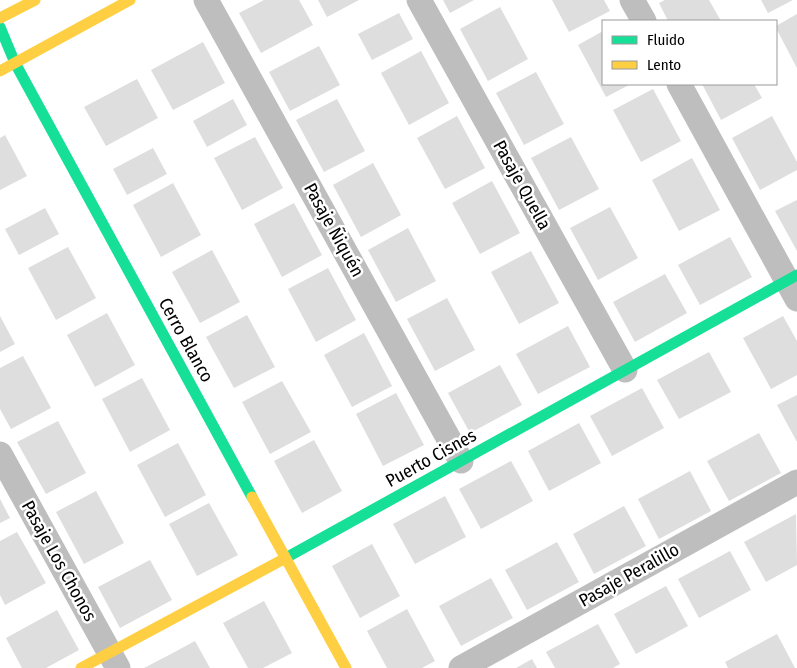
<svg xmlns="http://www.w3.org/2000/svg" width="797" height="668" font-family="'Fira Sans Condensed',sans-serif">
	<rect width="100%" height="100%" fill="#fff"/>
	<g fill="#dedede">
		<polygon points="264,0 299,0 313,25 261,53 239,13"/>
		<polygon points="318,0 359,0 327,17"/>
		<polygon points="443,0 474,0 450,13"/>
		<polygon points="552,0 604,0 610,11 569,32"/>
		<polygon points="665,0 709,0 721,21 668,21 659,3"/>
		<polygon points="761,0 793,0 768,13"/>
		<polygon points="500,7 528,59 488,81 460,29"/>
		<polygon points="399,13 413,39 372,60 358,34"/>
		<polygon points="797,14 797,68 776,28 776,26"/>
		<polygon points="603,31 603,84 631,84 606,97 578,45"/>
		<polygon points="203,42 225,83 173,110 151,70"/>
		<polygon points="319,46 340,85 290,111 269,72"/>
		<polygon points="421,51 449,103 409,125 381,73"/>
		<polygon points="536,72 564,124 524,145 496,93"/>
		<polygon points="137,79 158,118 106,146 84,107"/>
		<polygon points="702,84 754,84 762,98 721,120"/>
		<polygon points="653,89 681,141 641,162 613,110"/>
		<polygon points="233,99 247,125 207,147 193,121"/>
		<polygon points="337,99 365,151 324,172 296,120"/>
		<polygon points="457,116 485,168 445,189 417,138"/>
		<polygon points="772,116 797,162 797,170 760,190 732,138"/>
		<polygon points="5,135 27,176 0,190 0,138"/>
		<polygon points="255,137 283,188 242,210 214,158"/>
		<polygon points="571,137 599,189 559,210 531,158"/>
		<polygon points="153,148 167,174 127,195 113,169"/>
		<polygon points="692,158 720,210 679,231 652,180"/>
		<polygon points="373,163 401,215 361,237 333,185"/>
		<polygon points="492,181 520,233 480,254 452,203"/>
		<polygon points="173,183 201,235 161,257 133,205"/>
		<polygon points="797,200 797,251 775,211"/>
		<polygon points="294,203 322,255 282,277 254,224"/>
		<polygon points="610,207 638,258 598,280 570,228"/>
		<polygon points="45,208 59,234 19,255 5,229"/>
		<polygon points="408,228 436,281 396,302 368,250"/>
		<polygon points="730,237 752,277 700,305 678,265"/>
		<polygon points="68,247 96,298 56,320 28,268"/>
		<polygon points="212,250 240,302 200,323 172,272"/>
		<polygon points="531,251 559,303 519,324 491,272"/>
		<polygon points="328,268 356,320 316,342 288,289"/>
		<polygon points="665,274 687,313 635,342 613,302"/>
		<polygon points="447,298 475,350 435,371 407,319"/>
		<polygon points="107,313 135,365 95,387 67,335"/>
		<polygon points="247,315 275,367 234,388 206,337"/>
		<polygon points="0,316 15,344 0,352"/>
		<polygon points="783,316 797,341 797,375 771,389 743,338"/>
		<polygon points="568,326 590,367 538,394 516,354"/>
		<polygon points="364,333 392,386 352,407 324,355"/>
		<polygon points="709,352 731,392 679,419 657,380"/>
		<polygon points="23,356 51,408 11,429 0,409 0,368"/>
		<polygon points="500,365 522,405 470,433 448,393"/>
		<polygon points="142,378 170,430 130,452 102,399"/>
		<polygon points="282,381 311,432 270,454 242,402"/>
		<polygon points="642,388 664,428 612,456 590,416"/>
		<polygon points="396,393 424,445 383,466 356,414"/>
		<polygon points="797,395 797,442 777,405"/>
		<polygon points="58,421 86,473 46,494 17,442"/>
		<polygon points="579,423 601,463 549,491 528,451"/>
		<polygon points="759,433 781,473 729,501 707,461"/>
		<polygon points="314,440 342,491 302,513 274,461"/>
		<polygon points="178,443 206,495 165,517 137,465"/>
		<polygon points="511,461 533,501 481,529 459,489"/>
		<polygon points="690,471 711,511 659,539 638,499"/>
		<polygon points="96,491 124,543 84,564 56,512"/>
		<polygon points="445,496 466,537 415,564 393,524"/>
		<polygon points="0,499 10,518 0,523"/>
		<polygon points="209,503 238,555 197,576 169,524"/>
		<polygon points="624,506 646,546 594,574 573,534"/>
		<polygon points="796,514 797,565 766,582 744,542"/>
		<polygon points="17,532 46,583 5,605 0,595 0,541"/>
		<polygon points="557,542 579,582 527,610 505,570"/>
		<polygon points="372,544 400,596 360,618 332,566"/>
		<polygon points="730,551 751,590 699,618 678,579"/>
		<polygon points="150,560 172,600 120,628 98,587"/>
		<polygon points="491,578 513,618 461,646 439,606"/>
		<polygon points="666,586 688,626 636,654 614,614"/>
		<polygon points="264,601 292,653 263,668 248,668 223,623"/>
		<polygon points="407,609 435,661 422,668 387,668 367,631"/>
		<polygon points="57,610 79,650 46,668 22,668 6,638"/>
		<polygon points="598,624 620,664 613,668 555,668 546,652"/>
		<polygon points="777,634 795,668 728,668 725,662"/>
		<polygon points="195,641 210,668 144,668 169,655"/>
		<polygon points="532,659 537,668 516,668"/>
	</g>
	<g fill="none" stroke-linecap="round" stroke-linejoin="round">
		<g stroke="#bebebe" stroke-width="25">
			<polyline points="206,0 461,461"/>
			<polyline points="419,0 625,370"/>
			<polyline points="632,0 644,21"/>
			<polyline points="679,84 797,299"/>
			<polyline points="0,454 118,668"/>
			<polyline points="461,668 797,482"/>
		</g>
		<g stroke="#16e098" stroke-width="11">
			<polyline points="0,27 15,63 252,497"/>
			<polyline points="282,560 797,275"/>
		</g>
		<g stroke="#ffcf43" stroke-width="11">
			<polyline points="0,18 35,0"/>
			<polyline points="0,71 130,0"/>
			<polyline points="252,497 346,668"/>
			<polyline points="81,668 282,560"/>
		</g>
	</g>
	<g text-anchor="middle" stroke-width="5" stroke-linejoin="round" paint-order="stroke">
		<g font-size="18" fill="#000" stroke="#fff">
			<text transform="translate(522 185) rotate(61)" y="6">Pasaje Quella</text>
			<text transform="translate(334 230) rotate(61)" y="6">Pasaje Ñiquén</text>
			<text transform="translate(186 340) rotate(61)" y="6">Cerro Blanco</text>
			<text transform="translate(431 458) rotate(-29)" y="6">Puerto Cisnes</text>
			<text transform="translate(59 561) rotate(61)" y="6">Pasaje Los Chonos</text>
			<text transform="translate(629 575) rotate(-29)" y="6">Pasaje Peralillo</text>
		</g>
	</g>
	<rect x="602" y="20" width="175" height="65" fill="#ffffff" stroke="#999999"/>
	<rect x="612" y="36" width="25" height="8" fill="#16e098" stroke="#999999"/>
	<text x="647" y="45" font-size="15" fill="#000000">Fluido</text>
	<rect x="612" y="61" width="25" height="8" fill="#ffcf43" stroke="#999999"/>
	<text x="647" y="70" font-size="15" fill="#000000">Lento</text>
</svg>
